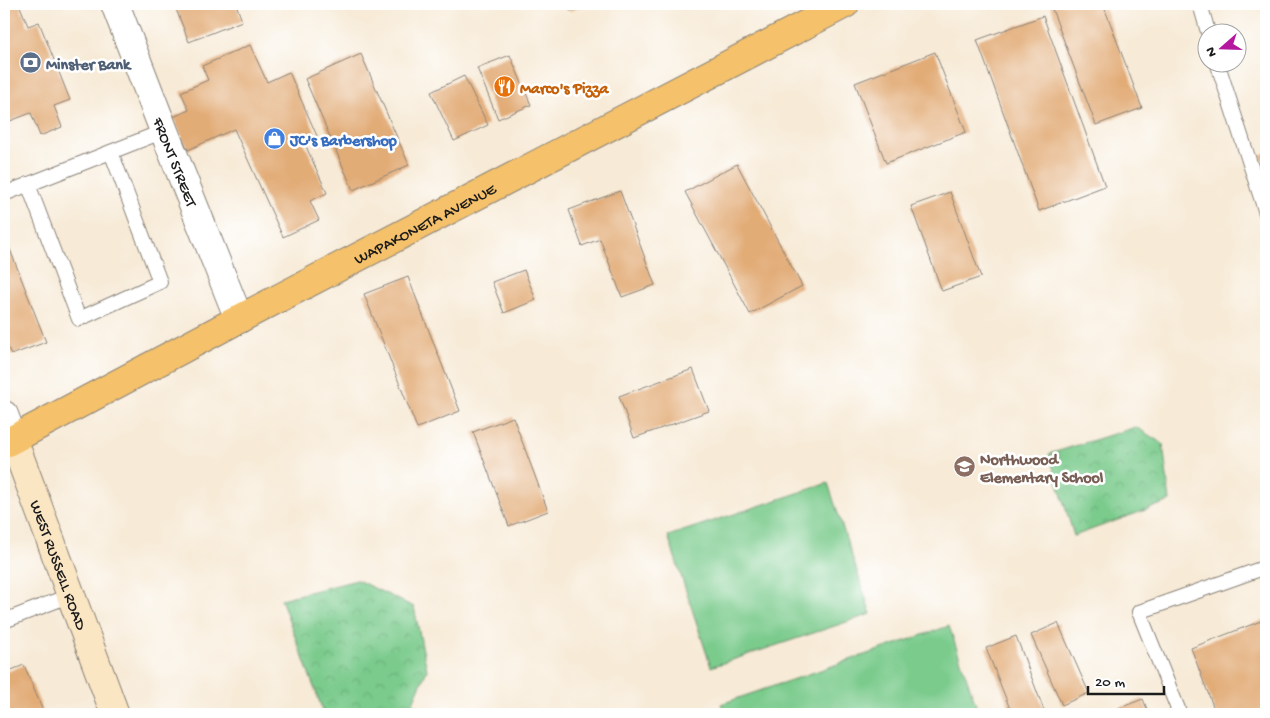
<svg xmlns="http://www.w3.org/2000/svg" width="1270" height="718" font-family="'Gochi Hand',sans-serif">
	<defs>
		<pattern id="park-crowns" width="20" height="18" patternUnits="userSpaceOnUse" patternTransform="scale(1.25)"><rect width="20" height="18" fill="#7acb8c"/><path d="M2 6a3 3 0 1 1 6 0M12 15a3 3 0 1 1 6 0" fill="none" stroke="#69ae78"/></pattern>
	</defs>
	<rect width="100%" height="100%" fill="#fff"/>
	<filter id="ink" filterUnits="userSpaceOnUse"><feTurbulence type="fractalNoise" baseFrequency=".02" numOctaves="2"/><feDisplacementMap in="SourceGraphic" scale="10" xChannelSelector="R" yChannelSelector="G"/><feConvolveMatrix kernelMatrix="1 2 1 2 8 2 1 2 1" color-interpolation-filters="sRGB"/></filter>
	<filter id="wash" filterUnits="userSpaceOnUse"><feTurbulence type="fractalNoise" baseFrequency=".0096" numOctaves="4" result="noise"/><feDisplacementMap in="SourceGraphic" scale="20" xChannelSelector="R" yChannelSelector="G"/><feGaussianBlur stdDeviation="1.12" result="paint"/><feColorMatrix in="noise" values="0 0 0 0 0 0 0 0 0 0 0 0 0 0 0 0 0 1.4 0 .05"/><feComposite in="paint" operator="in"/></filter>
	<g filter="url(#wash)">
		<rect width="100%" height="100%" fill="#f7ead6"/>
		<g fill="url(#park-crowns)" stroke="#4b7454">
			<polygon points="1136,427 1163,444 1170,501 1074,536 1049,454"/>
			<polygon points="357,580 414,607 427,670 412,705 384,714 324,714 281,599"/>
		</g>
		<g fill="#7acb8c" stroke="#4b7454">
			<polygon points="828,483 871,614 711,667 668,536"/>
			<polygon points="949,626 979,714 725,714 721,704"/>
		</g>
		<g id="blocks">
			<g fill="#e2ac77">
				<polygon points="4,4 19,4 28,26 39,22 70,100 54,106 62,127 40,136 31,113 10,121 4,104"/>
				<polygon points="174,4 236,4 242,21 189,42"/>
				<polygon points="567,4 588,4 570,11"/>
				<polygon points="1050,4 1103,4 1142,108 1096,125"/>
				<polygon points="1043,16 1105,186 1039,211 977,40"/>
				<polygon points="250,45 267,82 289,72 317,136 304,142 327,193 310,201 319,220 283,237 234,129 188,150 173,117 189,110 181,92 208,80 202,66"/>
				<polygon points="935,52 966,132 886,163 855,83"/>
				<polygon points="361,54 409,165 353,190 305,79"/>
				<polygon points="510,55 531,105 498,119 477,68"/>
				<polygon points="464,76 488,125 454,141 431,92"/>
				<polygon points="1266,153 1266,171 1260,155"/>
				<polygon points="737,164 802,286 750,314 685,192"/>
				<polygon points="620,191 655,285 622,297 600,239 582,246 569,210"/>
				<polygon points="950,192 981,277 942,291 911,206"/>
				<polygon points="9,247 46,342 11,355 4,336 4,248"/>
				<polygon points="524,270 536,300 504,313 492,282"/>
				<polygon points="408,277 460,411 417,428 364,294"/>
				<polygon points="693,369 709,411 634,438 619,396"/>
				<polygon points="513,417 548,511 509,526 473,432"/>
				<polygon points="1266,619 1266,714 1216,714 1191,648"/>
				<polygon points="1058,623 1089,693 1062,705 1031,635"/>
				<polygon points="1016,636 1045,713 1040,714 1012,714 986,648"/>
				<polygon points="24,665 43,711 35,714 4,714 4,673"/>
				<polygon points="1143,699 1149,714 1103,714"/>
			</g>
		</g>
	</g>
	<g filter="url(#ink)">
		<use href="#blocks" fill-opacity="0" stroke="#8a8379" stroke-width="1"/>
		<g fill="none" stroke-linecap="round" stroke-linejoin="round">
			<defs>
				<g id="lane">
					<polyline points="1200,4 1208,32"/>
					<polyline points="1217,62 1266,213"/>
					<polyline points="28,184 79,319 160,282 111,152"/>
					<polyline points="4,194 164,131"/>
					<polyline points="4,621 71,595"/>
					<polyline points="1180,714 1139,612 1266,567"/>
				</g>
				<g id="street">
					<path id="s1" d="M115 4 164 131 239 319"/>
					<polyline points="4,415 13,439"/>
				</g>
				<g id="secondary">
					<path id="s2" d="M13 439 115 714"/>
				</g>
				<g id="primary">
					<path id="s3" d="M4 444 239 319 845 4"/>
				</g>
			</defs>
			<use href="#lane" stroke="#8a8379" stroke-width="16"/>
			<use href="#street" stroke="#8a8379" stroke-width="30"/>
			<use href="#secondary" stroke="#8a8379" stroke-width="30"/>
			<use href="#primary" stroke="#8a8379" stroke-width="30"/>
			<use href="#lane" stroke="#fff" stroke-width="14"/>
			<use href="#street" stroke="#fff" stroke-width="28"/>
			<use href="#secondary" stroke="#fbe6c4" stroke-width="28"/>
			<use href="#primary" stroke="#f5c16b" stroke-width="28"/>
		</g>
	</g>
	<defs>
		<symbol id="bank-disc" viewBox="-11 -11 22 22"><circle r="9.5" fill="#5c6f8a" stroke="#fff"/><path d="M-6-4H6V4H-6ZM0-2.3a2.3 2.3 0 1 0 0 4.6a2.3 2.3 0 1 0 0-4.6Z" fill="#fff"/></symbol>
		<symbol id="restaurant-disc" viewBox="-11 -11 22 22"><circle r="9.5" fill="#e8710a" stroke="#fff"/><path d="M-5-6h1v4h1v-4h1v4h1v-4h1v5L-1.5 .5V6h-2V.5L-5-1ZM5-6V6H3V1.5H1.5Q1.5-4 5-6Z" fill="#fff"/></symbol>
		<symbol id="shop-disc" viewBox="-11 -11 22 22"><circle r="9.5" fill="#3f7fe0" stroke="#fff"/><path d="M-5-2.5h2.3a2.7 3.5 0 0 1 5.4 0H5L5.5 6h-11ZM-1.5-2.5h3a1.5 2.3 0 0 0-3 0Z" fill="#fff"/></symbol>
		<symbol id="school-disc" viewBox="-11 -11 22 22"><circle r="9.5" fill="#8d6e63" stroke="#fff"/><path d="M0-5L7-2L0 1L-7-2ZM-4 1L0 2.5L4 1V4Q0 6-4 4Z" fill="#fff"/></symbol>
	</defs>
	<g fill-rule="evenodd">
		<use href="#bank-disc" x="18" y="50" width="25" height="25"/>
		<use href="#restaurant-disc" x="492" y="74" width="25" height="25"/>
		<use href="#shop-disc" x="262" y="126" width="25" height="25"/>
		<use href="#school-disc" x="952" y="454" width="25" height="25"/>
	</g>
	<g text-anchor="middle" stroke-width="5" stroke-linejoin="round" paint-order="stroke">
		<g font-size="16" font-weight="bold" fill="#4e5e75" stroke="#fff" text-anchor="start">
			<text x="46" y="69">Minster Bank</text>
		</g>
		<g font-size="16" font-weight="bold" fill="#c56008" stroke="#fff" text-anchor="start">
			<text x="520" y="93">Marco's Pizza</text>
		</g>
		<g font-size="16" font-weight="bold" fill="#366cbe" stroke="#fff" text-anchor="start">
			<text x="290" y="145">JC's Barbershop</text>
		</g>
		<g font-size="16" fill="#1c1c1c" stroke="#fff">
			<text dy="6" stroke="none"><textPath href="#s1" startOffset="169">FRONT STREET</textPath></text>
			<text dy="6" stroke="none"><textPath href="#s3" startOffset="475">WAPAKONETA AVENUE</textPath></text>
			<text dy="6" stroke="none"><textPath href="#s2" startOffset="134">WEST RUSSELL ROAD</textPath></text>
		</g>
		<g font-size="16" font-weight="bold" fill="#785e54" stroke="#fff" text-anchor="start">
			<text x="980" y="464">Northwood<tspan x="980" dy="18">Elementary School</tspan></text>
		</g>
	</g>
	<rect width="1270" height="718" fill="none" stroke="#fff" stroke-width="20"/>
	<g transform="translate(1222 48) rotate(250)"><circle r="24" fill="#ffffff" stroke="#a4a4a4"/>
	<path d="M0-4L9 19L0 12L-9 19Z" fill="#b5179e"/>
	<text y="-8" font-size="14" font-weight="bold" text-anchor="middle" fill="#1c1c1c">N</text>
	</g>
	<path d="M1088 686v8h76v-8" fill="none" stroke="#1c1c1c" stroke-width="2.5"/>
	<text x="1095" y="686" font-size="15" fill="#1c1c1c" stroke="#ffffff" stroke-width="4" paint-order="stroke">20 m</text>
</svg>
